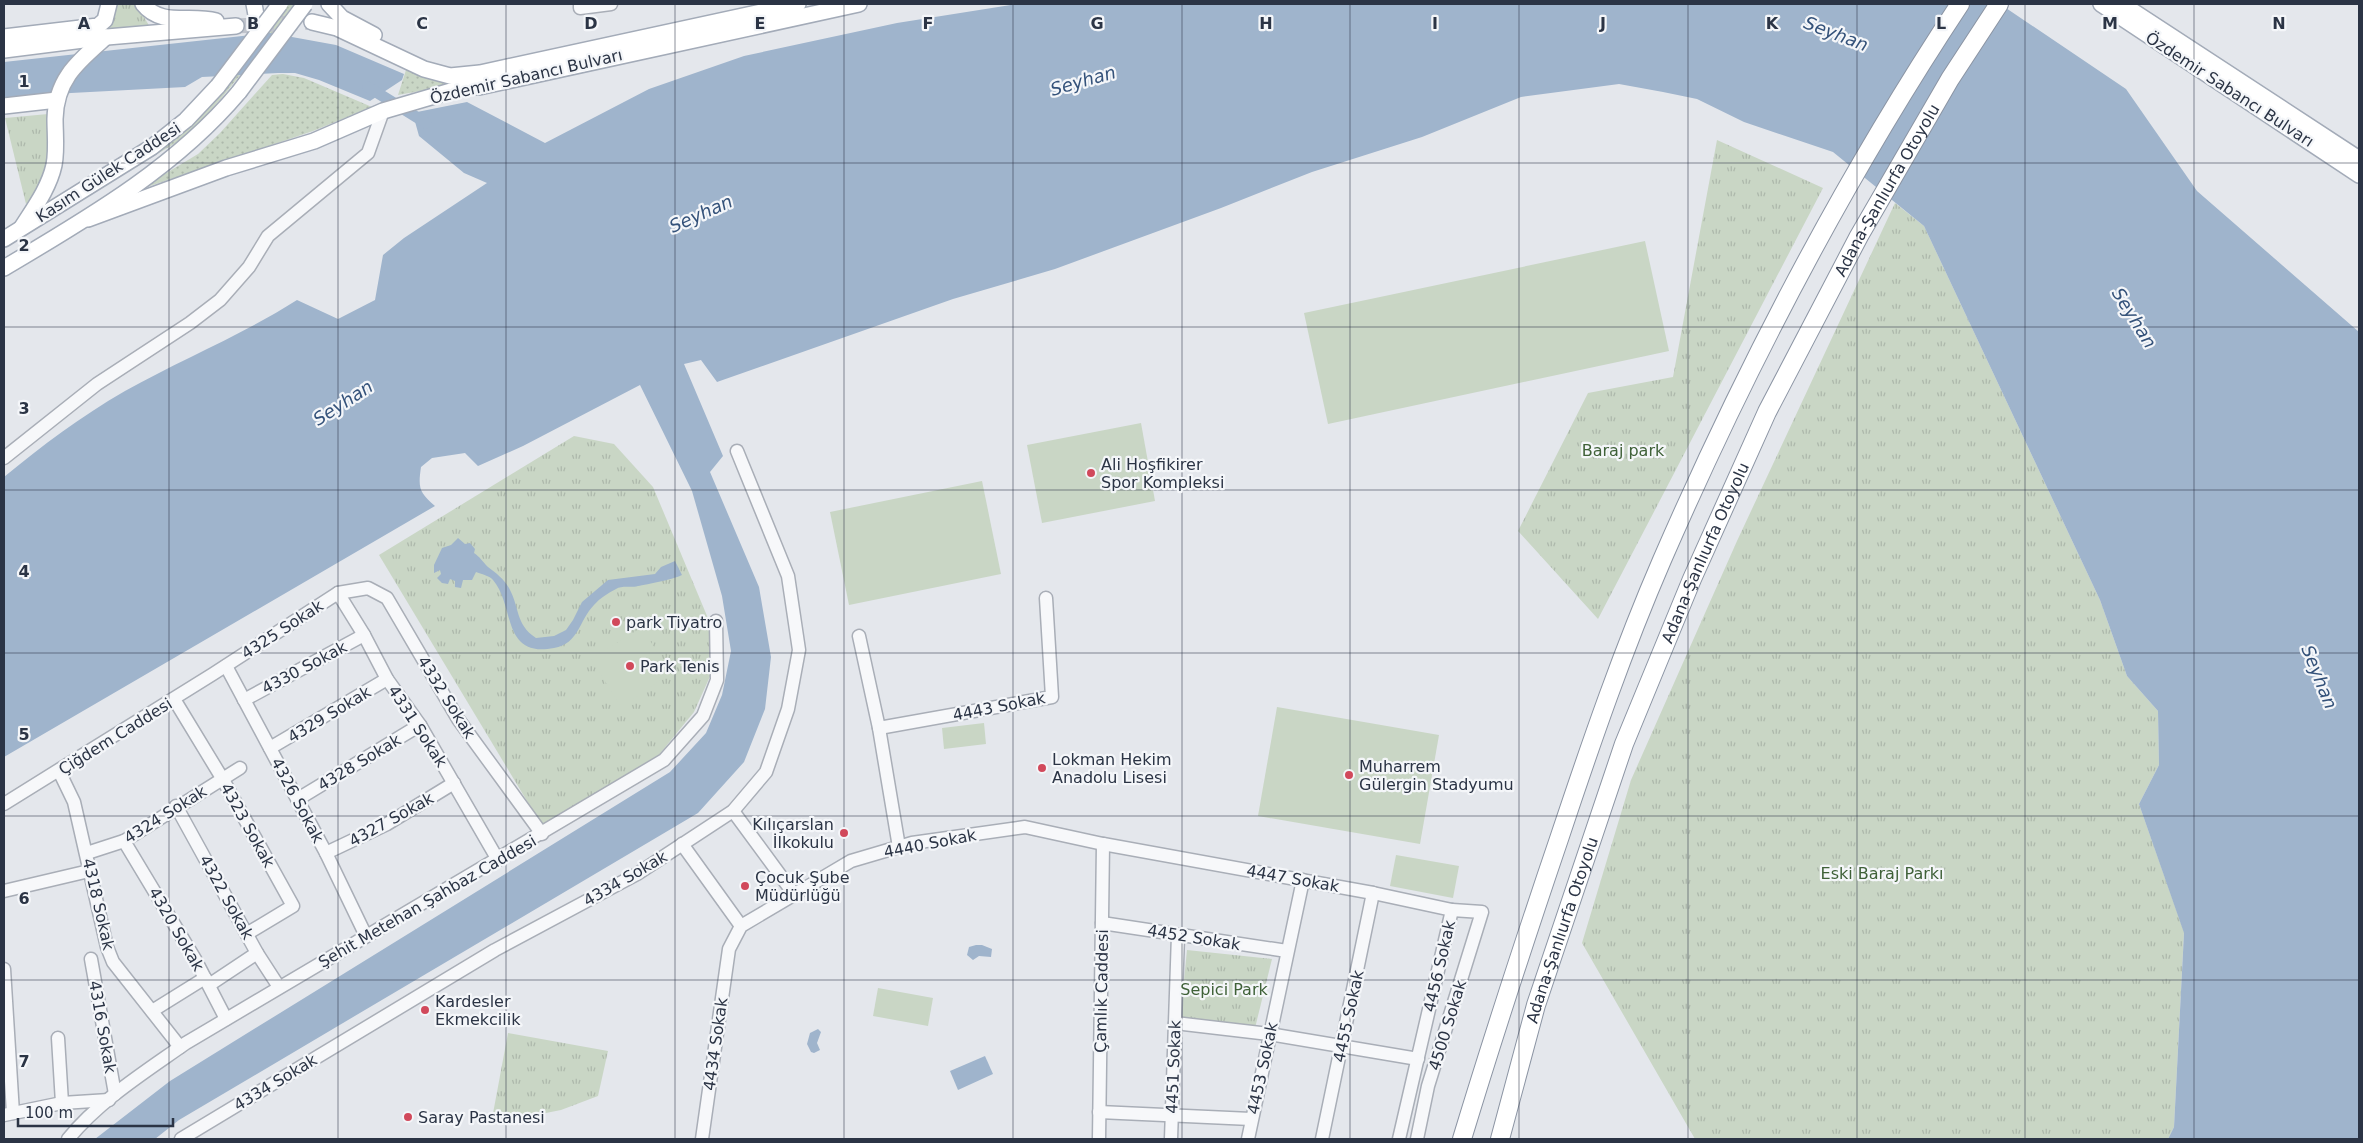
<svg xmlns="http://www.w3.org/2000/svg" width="2363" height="1143" font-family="'DejaVu Sans',sans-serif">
	<defs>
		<pattern id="grass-dots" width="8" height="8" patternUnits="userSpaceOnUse" patternTransform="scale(1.25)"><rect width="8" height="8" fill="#c9d6c5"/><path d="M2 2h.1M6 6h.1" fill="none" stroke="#adb8ab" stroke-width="1.8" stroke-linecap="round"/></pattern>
		<pattern id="park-tufts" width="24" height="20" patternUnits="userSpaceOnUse" patternTransform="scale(1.25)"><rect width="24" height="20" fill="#c9d6c5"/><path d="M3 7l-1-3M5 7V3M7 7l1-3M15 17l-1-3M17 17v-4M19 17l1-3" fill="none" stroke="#adb8ab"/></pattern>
	</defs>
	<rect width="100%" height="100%" fill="#e4e7ec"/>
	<g fill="url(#grass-dots)">
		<path d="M289 4H294C259 50 226 98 184 138L4 245 172 142 202 115Z"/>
		<polygon points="406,70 433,80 453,81 453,85 398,95"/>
		<polygon points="283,74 304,78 372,107 313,131 138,190 198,154 220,133 272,75"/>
	</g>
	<g fill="url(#park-tufts)">
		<polygon points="114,4 136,4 150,27 107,32 112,22"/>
		<polygon points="48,114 52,157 37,191 26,204 5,118"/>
		<polygon points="1717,140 1823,188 1598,619 1518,531 1588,393 1673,377"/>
		<polygon points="1895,203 1924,226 2100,600 2127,676 2158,711 2159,765 2139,804 2184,932 2174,1127 2168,1139 1695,1139 1582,943 1631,780 1737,541"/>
		<polygon points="574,436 614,444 653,487 710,623 712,672 694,712 658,756 542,826 379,555"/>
		<polygon points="1187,950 1272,959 1255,1028 1180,1020"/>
		<polygon points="508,1033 608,1051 598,1096 561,1110 491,1124"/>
	</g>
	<g fill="#c9d6c5">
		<polygon points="1645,241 1669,351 1328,424 1304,313"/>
		<polygon points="1141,423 1155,501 1042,523 1027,445"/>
		<polygon points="982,481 1001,574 849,605 830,512"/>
		<polygon points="642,627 670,674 621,707 591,659"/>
		<polygon points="1277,707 1439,735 1420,844 1258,816"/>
		<polygon points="984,723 986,744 944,749 942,728"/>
		<polygon points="1396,855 1459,866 1453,898 1390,886"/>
		<polygon points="878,988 933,998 928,1026 873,1016"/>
	</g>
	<g fill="#9fb4cc">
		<path d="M1017 4H2000L2126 89 2197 191 2359 332V1139H2168L2174 1127 2184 933 2139 804 2159 765 2158 711 2127 676 2100 600 1924 226 1833 152 1744 122 1697 99 1663 92 1619 84 1521 97 1422 137 1312 172 1221 208 1055 269 953 299 717 382 701 360 684 364 723 456 710 472 759 587 771 657 765 709 744 762 698 813 179 1120 155 1139H95L170 1081 670 772 706 733 722 695 731 651 722 596 692 491 640 385 523 446 478 466 465 453 432 458 421 467C418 488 419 492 435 506L4 757V477C43 445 80 417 125 391 182 359 242 335 297 300L338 319 375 300 383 255 404 238 487 183 464 173 419 136 414 118 417 112 467 102 545 143 649 89 744 56 897 23Z"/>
		<polygon points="270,33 336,45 404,74 402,80 370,101 319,80 295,73 278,73 202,77 185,87 71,93 4,101 4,62"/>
		<path d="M458 538 465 544 470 543 475 549 474 553C480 557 483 562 488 567 497 574 503 578 509 588 520 608 515 624 536 638L554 636 566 630 573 620 582 602 608 580 655 574 661 567 675 561 682 575C678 578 646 585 638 586 631 588 622 585 616 589 608 593 600 598 594 605 579 620 579 644 554 648 501 658 515 605 493 580 490 576 481 574 476 572L472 580H463L461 588 455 587V581L450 579 448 584 442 583 437 578 441 574 440 570 434 573V565L442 548 451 545Z"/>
		<polygon points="976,945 982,945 992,949 991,957 979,956 973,960 967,955 969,947"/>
		<polygon points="818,1029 821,1032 817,1043 820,1050 814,1053 811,1052 807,1044 810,1033"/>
		<polygon points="985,1056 993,1074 958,1090 950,1071"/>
	</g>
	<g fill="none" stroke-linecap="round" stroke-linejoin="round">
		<polyline stroke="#9fb4cc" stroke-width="11" points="368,87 426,123"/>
		<polyline stroke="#bfc3cb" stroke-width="15" stroke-dasharray="15 8" stroke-linecap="butt" points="236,26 312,22"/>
		<defs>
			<g id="minor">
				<polyline points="580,4 580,8 611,4"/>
				<polyline points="4,458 97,384 190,323 220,300 249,267 268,236 368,153 383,111"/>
				<polyline points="338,593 364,635 387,679 420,725 498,860"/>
				<polyline points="859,636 879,728 899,847"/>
				<polyline points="226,666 326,853 366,936"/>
				<polyline points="174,699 222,778 293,906 248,933"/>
				<polyline points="244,700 364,635"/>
				<polyline points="879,728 1052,697 1046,598"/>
				<polyline points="270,748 387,679"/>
				<polyline points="59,771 74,802 107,947 113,962 180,1047"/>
				<polyline points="298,799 420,725"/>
				<polyline points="4,804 213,674 338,593 368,588 387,598 458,719 542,834"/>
				<polyline points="176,806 257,953 279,987"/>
				<polyline points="733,811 794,894"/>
				<polyline points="124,841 195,959 226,1019"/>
				<polyline points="682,844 741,926"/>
				<polyline points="87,853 124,841 240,768"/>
				<polyline points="326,853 387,824 454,783"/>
				<polyline points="4,891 89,871"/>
				<polyline points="1102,923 1287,951"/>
				<polyline points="91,959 115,1094"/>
				<polyline points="4,969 13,1113"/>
				<polyline points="209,985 257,953"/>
				<polyline points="152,1011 205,978"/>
				<polyline points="1175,1023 1269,1034 1418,1059"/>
				<polyline points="58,1038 62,1103"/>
				<polyline points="1099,1112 1251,1119"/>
				<polyline points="4,1115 62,1103 109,1100"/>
				<path d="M68 1139C100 1100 145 1072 186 1043L664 760 703 716 717 680 716 621"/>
				<polyline points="181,1139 495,950 637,874 733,811 766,772 788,709 799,650 788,576 737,451"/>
				<polyline points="702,1139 729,949 741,926 851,861 912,843 1025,827 1103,844 1373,893 1452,910 1482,912 1428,1086 1417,1139"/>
				<polyline points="1099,1139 1103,844"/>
				<polyline points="1171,1139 1178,935"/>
				<polyline points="1248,1139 1303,880"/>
				<polyline points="1322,1139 1373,893"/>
				<polyline points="1399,1139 1452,910"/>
			</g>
			<g id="major">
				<path d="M143 4C161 27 190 14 216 21"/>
				<polyline points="254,4 256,15"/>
				<polyline points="329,4 342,18 374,35"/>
				<polyline points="2101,4 2359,175"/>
				<polyline points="2122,4 2359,159"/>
				<polyline points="312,22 337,28 424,69 450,76 480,73 798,4"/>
				<polyline points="4,37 98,26 105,20 109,4"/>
				<polyline points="4,50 107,37 236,26"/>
				<polyline points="4,106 57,100"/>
				<polyline points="88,219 226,168 314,141 383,111 468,86 479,87 859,4"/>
				<path d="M22 227C34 208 49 188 54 165 57 150 55 134 55 119 56 78 79 61 106 37"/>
				<polyline points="4,239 152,147 186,120 218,86"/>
				<path d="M4 268C88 218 175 168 239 92"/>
			</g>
			<g id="highway">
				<path d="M1462 1139C1493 1037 1526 936 1560 836 1591 743 1623 650 1662 560 1746 367 1844 179 1960 4"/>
				<path id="s1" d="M1500 1139 1536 1005 1624 744 1692 579 1767 412 1859 236 1950 79 1999 4"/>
			</g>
		</defs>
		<use href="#minor" stroke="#a9aeb7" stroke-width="15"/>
		<use href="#major" stroke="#a3abb8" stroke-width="18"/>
		<use href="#highway" stroke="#8b94a3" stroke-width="20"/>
		<use href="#minor" stroke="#f7f8fa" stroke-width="12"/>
		<use href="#major" stroke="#fff" stroke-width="15"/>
		<use href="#highway" stroke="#fff" stroke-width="18"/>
		<defs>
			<g id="major-bridge">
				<polyline points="218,86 280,4"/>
				<polyline points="239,92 305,4"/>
			</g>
		</defs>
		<use href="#major-bridge" stroke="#a3abb8" stroke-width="18" stroke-linecap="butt"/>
		<use href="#major-bridge" stroke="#fff" stroke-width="15"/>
	</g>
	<path fill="none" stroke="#2b3445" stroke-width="1" stroke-opacity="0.55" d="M169 4V1139M338 4V1139M506 4V1139M675 4V1139M844 4V1139M1013 4V1139M1182 4V1139M1350 4V1139M1519 4V1139M1688 4V1139M1857 4V1139M2025 4V1139M2194 4V1139M4 163H2359M4 327H2359M4 490H2359M4 653H2359M4 816H2359M4 980H2359"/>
	<g fill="#d1495b" stroke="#f4f6f9" stroke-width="2">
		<circle cx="1091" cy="473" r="5"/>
		<circle cx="616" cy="622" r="5"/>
		<circle cx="630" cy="666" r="5"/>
		<circle cx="1042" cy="768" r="5"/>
		<circle cx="1349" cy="775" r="5"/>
		<circle cx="844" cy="833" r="5"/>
		<circle cx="745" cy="886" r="5"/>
		<circle cx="425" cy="1010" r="5"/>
		<circle cx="408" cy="1117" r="5"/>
	</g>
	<g text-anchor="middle" stroke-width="4.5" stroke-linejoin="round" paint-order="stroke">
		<g font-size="16" fill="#2b3445" stroke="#f4f6f9">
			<text transform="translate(526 76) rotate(-13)" y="6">Özdemir Sabancı Bulvarı</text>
			<text transform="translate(2230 89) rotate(33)" y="6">Özdemir Sabancı Bulvarı</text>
			<text transform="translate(108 172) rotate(-33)" y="6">Kasım Gülek Caddesi</text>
			<text dy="6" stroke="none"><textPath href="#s1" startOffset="1028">Adana-Şanlıurfa Otoyolu</textPath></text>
			<text dy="6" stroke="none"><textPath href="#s1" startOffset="622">Adana-Şanlıurfa Otoyolu</textPath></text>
			<text transform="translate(282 629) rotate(-33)" y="6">4325 Sokak</text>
			<text transform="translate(304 667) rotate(-28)" y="6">4330 Sokak</text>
			<text transform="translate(447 697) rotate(58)" y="6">4332 Sokak</text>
			<text transform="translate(999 706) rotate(-11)" y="6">4443 Sokak</text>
			<text transform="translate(329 714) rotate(-31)" y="6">4329 Sokak</text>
			<text transform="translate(418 726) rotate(57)" y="6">4331 Sokak</text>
			<text transform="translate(115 736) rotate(-32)" y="6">Çiğdem Caddesi</text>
			<text transform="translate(359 762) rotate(-31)" y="6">4328 Sokak</text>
			<text transform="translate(298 800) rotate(62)" y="6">4326 Sokak</text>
			<text transform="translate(165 814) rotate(-32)" y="6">4324 Sokak</text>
			<text transform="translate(391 819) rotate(-29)" y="6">4327 Sokak</text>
			<text transform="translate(248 825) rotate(61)" y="6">4323 Sokak</text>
			<text transform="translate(930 843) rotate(-11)" y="6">4440 Sokak</text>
			<text transform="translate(625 878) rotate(-30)" y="6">4334 Sokak</text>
			<text transform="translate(1293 878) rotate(10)" y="6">4447 Sokak</text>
			<text transform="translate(227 897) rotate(61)" y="6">4322 Sokak</text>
			<text transform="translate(427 901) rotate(-30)" y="6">Şehit Metehan Şahbaz Caddesi</text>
			<text transform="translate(99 904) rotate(77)" y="6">4318 Sokak</text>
			<text transform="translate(177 929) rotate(60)" y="6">4320 Sokak</text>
			<text dy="6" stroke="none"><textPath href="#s1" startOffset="218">Adana-Şanlıurfa Otoyolu</textPath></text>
			<text transform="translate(1194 937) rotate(9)" y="6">4452 Sokak</text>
			<text transform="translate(1439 966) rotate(-77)" y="6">4456 Sokak</text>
			<text transform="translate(1101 991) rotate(-89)" y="6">Çamlık Caddesi</text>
			<text transform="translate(1348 1016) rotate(-78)" y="6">4455 Sokak</text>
			<text transform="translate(1447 1025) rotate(-73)" y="6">4500 Sokak</text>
			<text transform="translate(103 1027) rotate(80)" y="6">4316 Sokak</text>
			<text transform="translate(715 1044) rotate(-82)" y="6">4434 Sokak</text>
			<text transform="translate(1173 1067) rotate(-88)" y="6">4451 Sokak</text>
			<text transform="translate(1262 1068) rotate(-78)" y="6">4453 Sokak</text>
			<text transform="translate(275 1082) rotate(-31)" y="6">4334 Sokak</text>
		</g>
		<g font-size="16" fill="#3f6138" stroke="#f4f6f9">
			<text x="1623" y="456">Baraj park</text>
			<text x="1882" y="879">Eski Baraj Parkı</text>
			<text x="1224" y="995">Sepici Park</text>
		</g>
		<g font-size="16" fill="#2b3445" stroke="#f4f6f9" text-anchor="start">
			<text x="1101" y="470">Ali Hoşfikirer<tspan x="1101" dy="18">Spor Kompleksi</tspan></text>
			<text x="626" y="628">park Tiyatro</text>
			<text x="640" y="672">Park Tenis</text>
			<text x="1052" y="765">Lokman Hekim<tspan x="1052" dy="18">Anadolu Lisesi</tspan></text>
			<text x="1359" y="772">Muharrem<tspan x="1359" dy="18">Gülergin Stadyumu</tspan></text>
			<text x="834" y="830" text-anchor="end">Kılıçarslan<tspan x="834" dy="18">İlkokulu</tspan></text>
			<text x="755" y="883">Çocuk Şube<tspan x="755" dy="18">Müdürlüğü</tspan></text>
			<text x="435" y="1007">Kardesler<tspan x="435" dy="18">Ekmekcilik</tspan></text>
			<text x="418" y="1123">Saray Pastanesi</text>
		</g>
		<g font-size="18" font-style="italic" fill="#34527a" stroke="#f4f6f9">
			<text transform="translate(1836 34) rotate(21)" y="6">Seyhan</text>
			<text transform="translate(1083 81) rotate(-16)" y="6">Seyhan</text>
			<text transform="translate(701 214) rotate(-24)" y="6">Seyhan</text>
			<text transform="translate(2134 318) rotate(58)" y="6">Seyhan</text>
			<text transform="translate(343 403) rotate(-33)" y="6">Seyhan</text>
			<text transform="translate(2319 677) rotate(68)" y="6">Seyhan</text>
		</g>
	</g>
	<g font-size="16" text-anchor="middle" font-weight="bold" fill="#2b3445" stroke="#f4f6f9" stroke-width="4.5" stroke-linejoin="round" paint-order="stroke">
		<text x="84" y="29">A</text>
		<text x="253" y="29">B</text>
		<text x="422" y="29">C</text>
		<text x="591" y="29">D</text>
		<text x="760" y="29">E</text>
		<text x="928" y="29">F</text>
		<text x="1097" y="29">G</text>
		<text x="1266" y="29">H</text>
		<text x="1435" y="29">I</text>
		<text x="1603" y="29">J</text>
		<text x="1772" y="29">K</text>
		<text x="1941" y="29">L</text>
		<text x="2110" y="29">M</text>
		<text x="2279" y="29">N</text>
		<text x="24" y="87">1</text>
		<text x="24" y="251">2</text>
		<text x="24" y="414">3</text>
		<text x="24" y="577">4</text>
		<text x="24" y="740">5</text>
		<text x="24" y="904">6</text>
		<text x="24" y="1067">7</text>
	</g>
	<rect width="2363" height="1143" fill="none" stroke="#2b3445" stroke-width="10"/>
	<path d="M18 1118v8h155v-8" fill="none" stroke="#2b3445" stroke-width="2.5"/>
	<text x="25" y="1118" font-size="15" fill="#2b3445" stroke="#f4f6f9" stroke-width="4" paint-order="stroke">100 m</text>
</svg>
